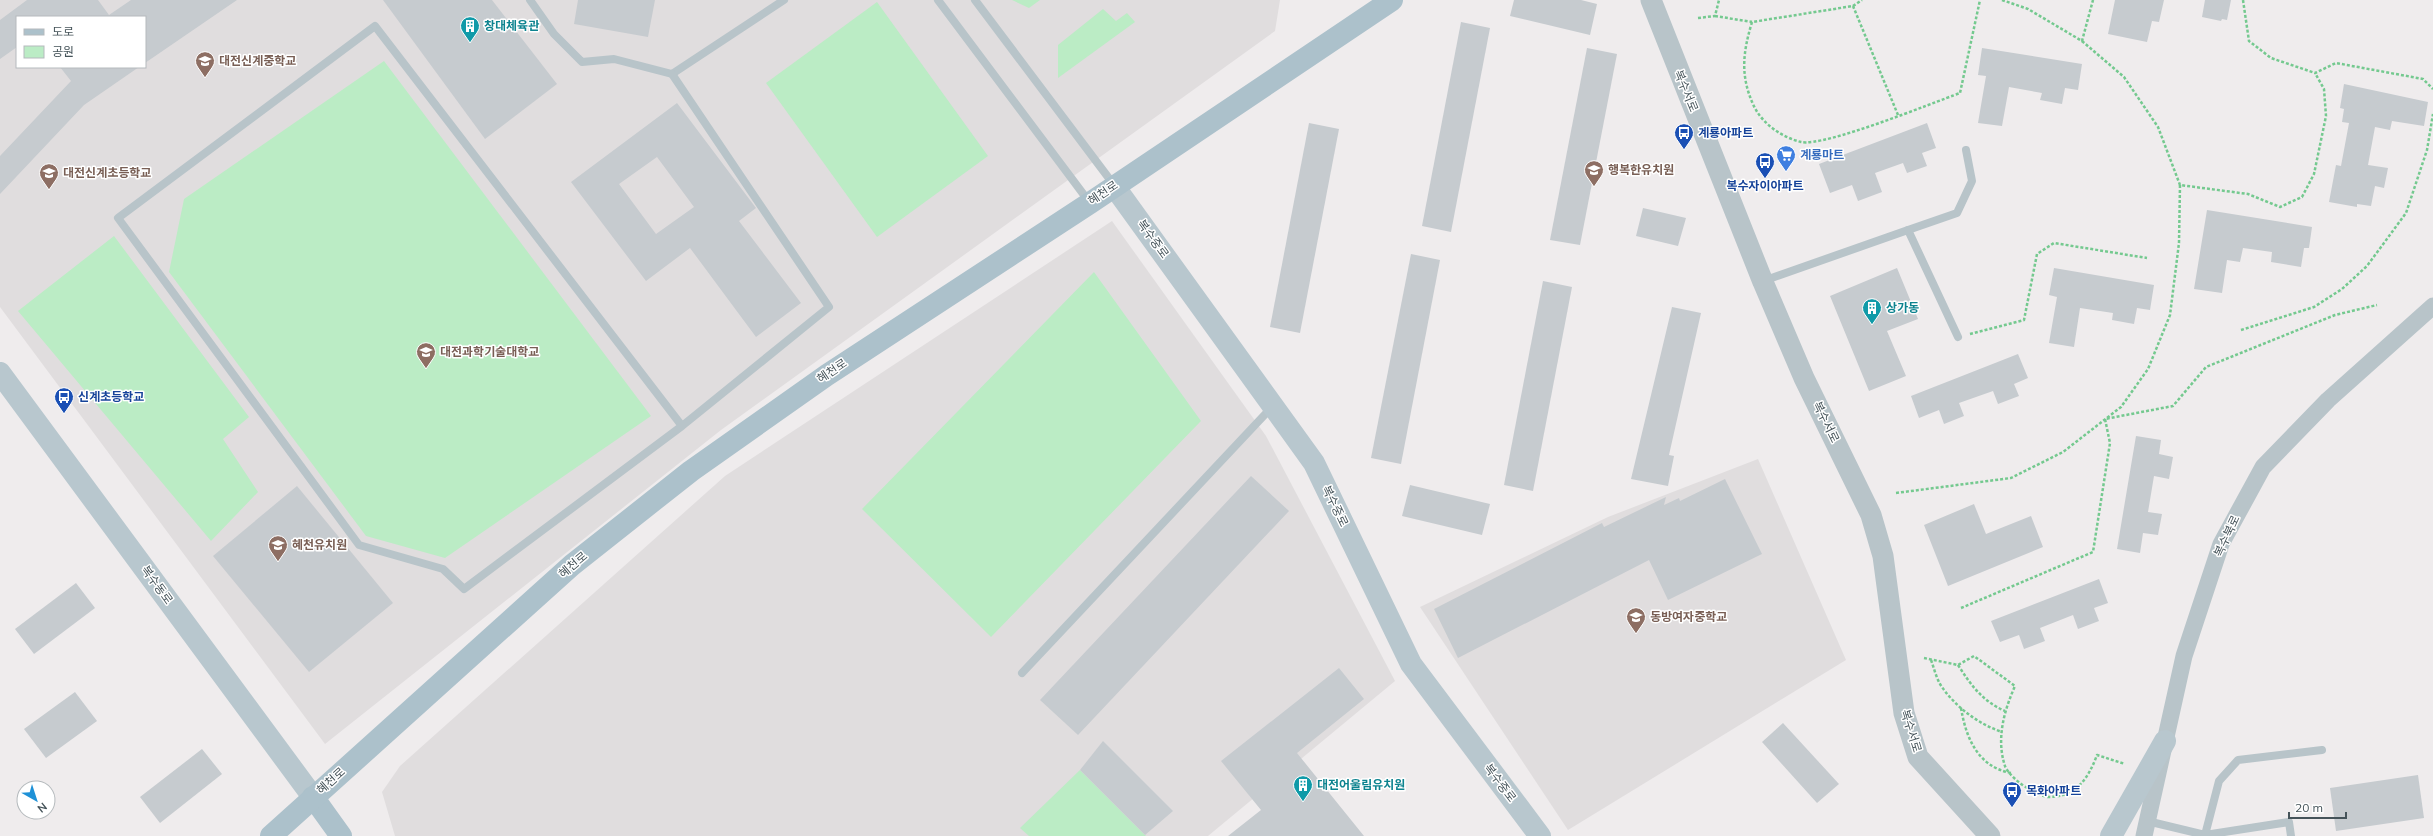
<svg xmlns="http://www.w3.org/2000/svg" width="2433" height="836" font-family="Mulish,'Noto Sans KR',sans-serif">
	<rect width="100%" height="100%" fill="#efeced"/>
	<g fill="#e0ddde" fill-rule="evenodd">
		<path d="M0 0H1280L1275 31 721 430 325 744 0 307ZM17 17H145V67H17Z"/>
		<polygon points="1112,221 1266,436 1395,681 1208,836 395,836 382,792 400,766 725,476"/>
		<polygon points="1758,459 1846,660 1568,830 1420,607 1608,517"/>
	</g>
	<g fill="#bbecc5">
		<polygon points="1012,0 1040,0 1029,8"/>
		<polygon points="877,2 988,156 877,237 766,83"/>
		<polygon points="1103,9 1116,21 1127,13 1135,22 1058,78 1058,45"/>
		<polygon points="384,61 651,416 445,558 366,536 169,272 184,199"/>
		<polygon points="114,236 249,417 223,439 258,492 211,541 18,311"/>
		<polygon points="1094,272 1201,421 991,637 862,509"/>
		<polygon points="1080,770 1146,836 1029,836 1020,828"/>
	</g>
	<g fill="#c6cbcf" fill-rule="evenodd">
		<polygon points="27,0 98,0 109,15 131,0 237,0 145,63 145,17 17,17 17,47 0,59 0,20"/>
		<polygon points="383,0 492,0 557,84 485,139"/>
		<polygon points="578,0 655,0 648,37 574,24"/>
		<polygon points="1514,0 1581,0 1597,4 1590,35 1510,16"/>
		<polygon points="2115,0 2164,0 2159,22 2152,21 2147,42 2108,34"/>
		<polygon points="2205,0 2231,0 2227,20 2222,19 2221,21 2202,17"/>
		<polygon points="1461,22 1490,28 1451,232 1422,226"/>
		<polygon points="1587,48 1617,54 1580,245 1550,240"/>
		<polygon points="1982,48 2082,64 2078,90 2065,88 2062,104 2040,100 2042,93 2009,87 2002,126 1978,123 1986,76 1978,75"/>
		<polygon points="60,67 139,67 84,105 0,194 0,156 71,81"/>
		<polygon points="2344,84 2428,102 2424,126 2392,121 2390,130 2375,127 2368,165 2388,168 2384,188 2375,186 2371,206 2357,204 2357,207 2329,202 2336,165 2341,166 2349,123 2342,122 2344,109 2340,108"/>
		<path d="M677 103 756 208 739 221 801 303 756 337 690 248 646 281 571 182ZM657 157 694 207 656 234 619 184Z"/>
		<polygon points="1309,123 1339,129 1300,333 1270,327"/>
		<polygon points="1927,123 1936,148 1922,153 1927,166 1907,173 1903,163 1875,173 1882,192 1858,201 1852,185 1830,193 1819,164"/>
		<polygon points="1643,208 1686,218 1678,246 1636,236"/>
		<polygon points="2207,210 2312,227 2309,248 2304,248 2301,267 2271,262 2272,252 2243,248 2240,262 2227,260 2222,293 2194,289"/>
		<polygon points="1411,254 1440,260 1401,464 1371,458"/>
		<polygon points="1897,268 1918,319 1887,331 1906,376 1869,391 1830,296"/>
		<polygon points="2054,268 2154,285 2150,310 2137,308 2134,324 2112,320 2113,313 2080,308 2074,347 2049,343 2057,297 2049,295"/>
		<polygon points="1543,281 1572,287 1533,491 1504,485"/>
		<polygon points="1672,307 1701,313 1669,455 1674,456 1668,486 1631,479"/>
		<polygon points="2018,354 2028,378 2014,384 2019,396 1998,404 1993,391 1959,403 1964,416 1944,424 1939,410 1919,418 1911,396"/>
		<polygon points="2136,436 2161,440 2159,454 2173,457 2169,479 2154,476 2148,512 2162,514 2158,535 2143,533 2140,553 2117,549"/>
		<polygon points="1251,476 1289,511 1078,735 1040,700"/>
		<polygon points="1725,479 1762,554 1668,600 1649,560 1458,658 1434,609 1602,523 1604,527 1666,497 1664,505 1679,498 1680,501"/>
		<polygon points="1410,485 1490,504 1482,535 1402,516"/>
		<polygon points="297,486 393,603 309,672 213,556"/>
		<polygon points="1974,504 1986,534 2031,516 2043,547 1948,586 1924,525"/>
		<polygon points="2099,579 2108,603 2094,608 2099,621 2078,629 2073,615 2040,628 2045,641 2024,649 2019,635 2000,642 1991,621"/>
		<polygon points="76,583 95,608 34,654 15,629"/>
		<polygon points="1339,668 1364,699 1297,753 1364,836 1228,836 1261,810 1221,761"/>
		<polygon points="75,692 97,721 46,758 24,729"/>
		<polygon points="1783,723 1839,784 1817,803 1762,742"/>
		<polygon points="1103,741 1173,811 1145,835 1080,770"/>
		<polygon points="202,749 222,774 160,823 140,797"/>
		<polygon points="2418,775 2424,818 2336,831 2330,788"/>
	</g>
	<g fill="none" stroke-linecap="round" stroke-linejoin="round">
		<g stroke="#74c98f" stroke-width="2.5" stroke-dasharray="3 2" stroke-linecap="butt">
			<polyline points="2002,0 2028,9 2082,41 2093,0"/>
			<polyline points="2243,0 2249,41 2271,58 2315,73 2336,63 2423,79 2433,89"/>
			<polyline points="1853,6 1862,0"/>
			<polyline points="1715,16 1752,22"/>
			<polyline points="1698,18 1715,16 1719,0"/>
			<polyline points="2082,41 2124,77 2158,127 2180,185 2248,194 2280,207 2302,197 2314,174 2326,116 2324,89 2315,73"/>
			<path d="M1898 115 1853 6 1752 22C1743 52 1740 75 1753 104 1761 123 1781 137 1801 142 1825 147 1932 103 1960 93L1980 0"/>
			<polyline points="2241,330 2314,307 2342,289 2367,266 2406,213 2427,150 2433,114"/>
			<polyline points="1970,334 2024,320 2037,254 2054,243 2147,258"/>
			<polyline points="1896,493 2011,478 2063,452 2121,407 2148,369 2170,315 2179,243 2180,185"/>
			<polyline points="1961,608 2093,552 2110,443 2105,419 2173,406 2206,367 2335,315 2377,305"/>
			<path d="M1924 658 1958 665 1974 656 2015 686C2004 711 1996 739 2005 766 2008 774 2021 785 2029 789 2034 791 2042 797 2048 797 2076 797 2088 779 2097 755L2125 764"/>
			<path d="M1931 660C1934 668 1936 677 1940 684 1954 706 1978 724 2002 732"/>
			<path d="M1958 665C1971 685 1982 701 2005 711"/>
			<path d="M1961 708C1966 738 1978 767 2011 773"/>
		</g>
		<g stroke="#b8c4c9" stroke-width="8">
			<polyline points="530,0 554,34 582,62 614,59 672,74 784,0"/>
			<polyline points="938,0 1090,203"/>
			<polyline points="975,0 1114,185"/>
			<polyline points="672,74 829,307 682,426 464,589 443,569 359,545 118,218 375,26 682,426"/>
			<polyline points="1908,230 1957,213 1972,181 1966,150"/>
			<polyline points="1763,281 1908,230 1958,337"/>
			<polyline points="1022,673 1272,407"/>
			<polyline points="2147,821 2205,835 2289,822 2291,836"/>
			<polyline points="2205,835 2219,781 2238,760 2322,750"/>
		</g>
		<polyline stroke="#b8c4c9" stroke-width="17" points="2144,836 2184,656 2221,544 2263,467 2328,400 2433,306"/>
		<polyline stroke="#b8c4c9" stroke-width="21" points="1651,0 1763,282 1804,378 1871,515 1883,556 1904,713 1918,757 1990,836"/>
		<g stroke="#b8c7ce" stroke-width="22">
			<polyline points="1114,186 1314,463 1411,664 1540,836"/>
			<polyline points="0,373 313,797"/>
			<polyline points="2111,836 2165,741"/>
		</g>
		<g stroke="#acc1cb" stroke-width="22">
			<polyline points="313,797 341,836"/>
			<polyline points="271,836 572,565 691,471 827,375 1090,203 1392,0"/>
		</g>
	</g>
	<defs>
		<symbol id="building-pin" viewBox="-11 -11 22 30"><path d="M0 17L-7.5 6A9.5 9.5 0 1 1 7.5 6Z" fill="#0f9aa8" stroke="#fff"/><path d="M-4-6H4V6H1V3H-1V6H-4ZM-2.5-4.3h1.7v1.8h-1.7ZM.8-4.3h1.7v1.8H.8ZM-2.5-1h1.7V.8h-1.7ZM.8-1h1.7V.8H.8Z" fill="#fff"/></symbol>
		<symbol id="school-pin" viewBox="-11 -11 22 30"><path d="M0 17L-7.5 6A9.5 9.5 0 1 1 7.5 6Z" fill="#8d6e63" stroke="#fff"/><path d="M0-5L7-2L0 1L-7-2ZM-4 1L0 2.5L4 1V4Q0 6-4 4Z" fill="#fff"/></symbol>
		<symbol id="bus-pin" viewBox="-11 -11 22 30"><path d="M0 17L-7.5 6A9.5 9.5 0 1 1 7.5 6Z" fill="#1a4fb4" stroke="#fff"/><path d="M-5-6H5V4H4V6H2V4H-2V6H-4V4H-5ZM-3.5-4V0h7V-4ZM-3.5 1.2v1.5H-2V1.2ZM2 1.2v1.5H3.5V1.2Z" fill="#fff"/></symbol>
		<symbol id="supermarket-pin" viewBox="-11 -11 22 30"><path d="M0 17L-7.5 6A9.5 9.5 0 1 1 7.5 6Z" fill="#3f7fe0" stroke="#fff"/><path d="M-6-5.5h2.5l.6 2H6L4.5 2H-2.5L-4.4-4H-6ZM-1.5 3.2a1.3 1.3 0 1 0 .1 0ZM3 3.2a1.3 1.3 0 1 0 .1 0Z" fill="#fff"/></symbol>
		<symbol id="university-pin" viewBox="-11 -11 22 30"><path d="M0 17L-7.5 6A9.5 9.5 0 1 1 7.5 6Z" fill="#8d6e63" stroke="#fff"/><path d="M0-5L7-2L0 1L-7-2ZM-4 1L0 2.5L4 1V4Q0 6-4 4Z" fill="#fff"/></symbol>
	</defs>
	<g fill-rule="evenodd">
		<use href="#building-pin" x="459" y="15" width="22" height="30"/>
		<use href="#school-pin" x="194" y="50" width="22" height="30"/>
		<use href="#bus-pin" x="1673" y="122" width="22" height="30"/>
		<use href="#supermarket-pin" x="1775" y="144" width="22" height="30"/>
		<use href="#bus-pin" x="1754" y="151" width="22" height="30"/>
		<use href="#school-pin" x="1583" y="159" width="22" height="30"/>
		<use href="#school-pin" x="38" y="162" width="22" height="30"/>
		<use href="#building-pin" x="1861" y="297" width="22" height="30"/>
		<use href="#university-pin" x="415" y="341" width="22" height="30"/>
		<use href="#bus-pin" x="53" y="386" width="22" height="30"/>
		<use href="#school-pin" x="267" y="534" width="22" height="30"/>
		<use href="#school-pin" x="1625" y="606" width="22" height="30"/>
		<use href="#building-pin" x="1292" y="774" width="22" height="30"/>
		<use href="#bus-pin" x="2001" y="780" width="22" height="30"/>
	</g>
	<g text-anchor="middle" stroke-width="3" stroke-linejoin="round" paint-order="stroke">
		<g font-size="12" font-weight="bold" fill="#0d838f" stroke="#fff" text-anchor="start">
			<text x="484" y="30">창대체육관</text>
			<text x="1886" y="312">상가동</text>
			<text x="1317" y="789">대전어울림유치원</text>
		</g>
		<g font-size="12" font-weight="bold" fill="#785e54" stroke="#fff" text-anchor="start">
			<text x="219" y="65">대전신계중학교</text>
			<text x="1608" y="174">행복한유치원</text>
			<text x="63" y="177">대전신계초등학교</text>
			<text x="440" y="356">대전과학기술대학교</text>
			<text x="292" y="549">혜천유치원</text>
			<text x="1650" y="621">동방여자중학교</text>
		</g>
		<g font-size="12" fill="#455359" stroke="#fff">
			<text transform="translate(1686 91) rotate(68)" y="4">복수서로</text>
			<text transform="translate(1103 193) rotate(-34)" y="4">혜천로</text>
			<text transform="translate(1153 239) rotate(54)" y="4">복수중로</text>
			<text transform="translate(832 371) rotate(-34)" y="4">혜천로</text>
			<text transform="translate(1826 422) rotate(64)" y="4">복수서로</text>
			<text transform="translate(1335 506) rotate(64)" y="4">복수중로</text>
			<text transform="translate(2227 536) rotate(-65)" y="4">복수북로</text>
			<text transform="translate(573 565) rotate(-40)" y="4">혜천로</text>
			<text transform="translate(157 585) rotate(54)" y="4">복수동로</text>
			<text transform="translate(1911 731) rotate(73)" y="4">복수서로</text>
			<text transform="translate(331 781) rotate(-42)" y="4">혜천로</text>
			<text transform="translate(1500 783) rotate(53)" y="4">복수중로</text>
		</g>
		<g font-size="12" font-weight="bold" fill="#164399" stroke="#fff" text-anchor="start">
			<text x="1698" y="137">계룡아파트</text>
			<text x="1765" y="190" text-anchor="middle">복수자이아파트</text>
			<text x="78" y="401">신계초등학교</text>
			<text x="2026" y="795">목화아파트</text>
		</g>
		<g font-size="12" font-weight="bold" fill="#366cbe" stroke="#fff" text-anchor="start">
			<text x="1800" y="159">계룡마트</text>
		</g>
	</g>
	<rect x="16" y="16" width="130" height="52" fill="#ffffff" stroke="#b5babd"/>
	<rect x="24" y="29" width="20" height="6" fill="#acc1cb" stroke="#b5babd"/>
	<text x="52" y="36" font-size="12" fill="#455359">도로</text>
	<rect x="24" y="46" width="20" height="12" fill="#bbecc5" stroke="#b5babd"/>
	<text x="52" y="56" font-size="12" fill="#455359">공원</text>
	<g transform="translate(36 800) rotate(141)"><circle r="19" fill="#ffffff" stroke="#b5babd"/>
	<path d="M0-3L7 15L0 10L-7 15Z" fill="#1e91d7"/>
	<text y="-6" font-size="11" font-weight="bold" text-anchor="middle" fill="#455359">N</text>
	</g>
	<path d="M2289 812v6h57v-6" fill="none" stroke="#455359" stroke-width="2"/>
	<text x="2295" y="812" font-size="12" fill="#455359" stroke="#ffffff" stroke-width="3" paint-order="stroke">20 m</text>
</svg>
